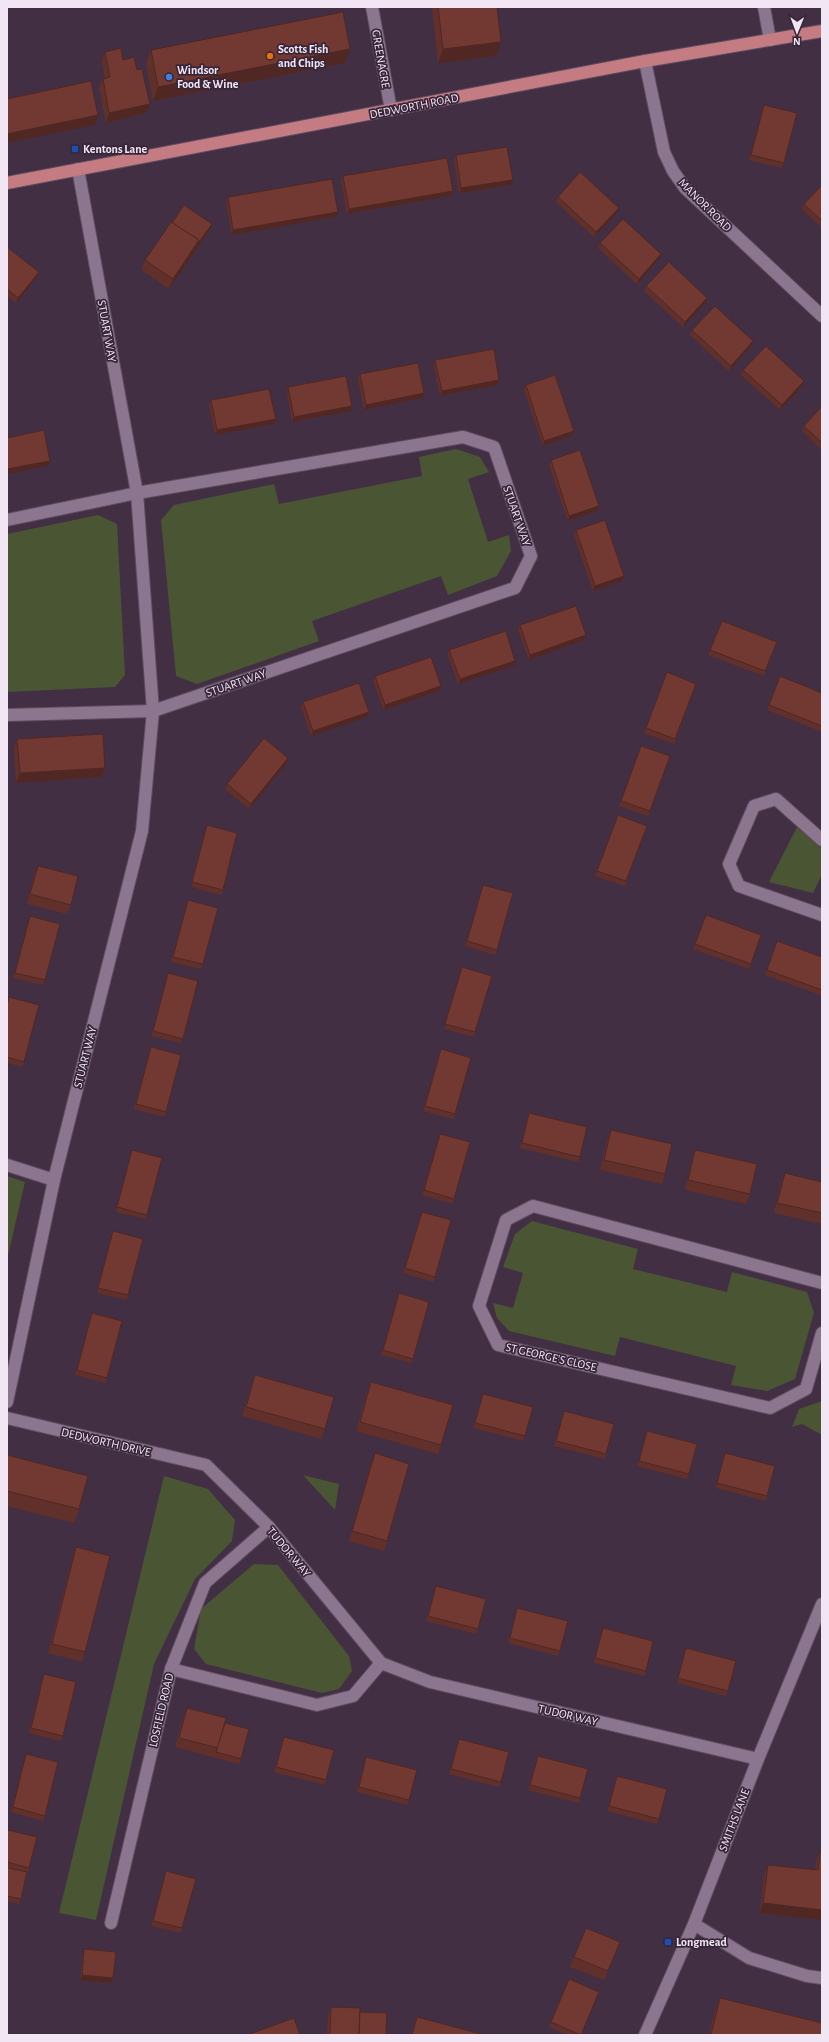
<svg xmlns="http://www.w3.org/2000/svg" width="829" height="2042" font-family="'Alegreya Sans',sans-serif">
	<rect width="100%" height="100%" fill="#422f44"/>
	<g fill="#495533">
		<polygon points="456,449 480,457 489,472 468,479 488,542 509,535 511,551 497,576 448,595 441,576 312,621 319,641 197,684 176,676 161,520 174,505 274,484 279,504 422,476 419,457"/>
		<polygon points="98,515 117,524 125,675 115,687 7,692 7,534"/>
		<polygon points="797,827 822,849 822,874 813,893 769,882"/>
		<polygon points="7,1176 25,1182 7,1260"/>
		<polygon points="532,1221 638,1249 633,1269 727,1292 732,1272 807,1292 814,1313 795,1379 767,1391 731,1385 736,1366 620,1337 615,1356 509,1331 497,1318 493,1303 513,1308 523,1273 503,1267 515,1234"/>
		<polygon points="822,1401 822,1435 802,1424 792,1427 799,1409"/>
		<polygon points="303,1475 339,1484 335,1510"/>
		<polygon points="164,1476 208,1489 235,1520 232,1541 195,1579 154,1664 96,1920 59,1913"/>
		<polygon points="254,1564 278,1565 349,1656 352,1671 339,1689 322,1693 206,1664 194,1649 201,1609"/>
	</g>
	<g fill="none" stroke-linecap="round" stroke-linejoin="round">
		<defs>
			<g id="minor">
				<polyline points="372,7 391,110"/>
				<polyline points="764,7 770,40"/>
				<polyline points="645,61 664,152 673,171 685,188 822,316"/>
				<polyline points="7,520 137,493 463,437 494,447 531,556 515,588 153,711 7,715"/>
				<polyline points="822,840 776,799 754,806 729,864 739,886 822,915"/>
				<polyline points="7,1165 54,1180"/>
				<polyline points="822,1283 533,1206 506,1220 479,1306 498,1345 770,1408 806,1389 822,1333"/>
				<polyline points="7,1402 54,1180 142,831 153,711 137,493 78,169"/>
				<polyline points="7,1418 206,1465 269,1527 381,1663 430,1682 758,1759"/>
				<polyline points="171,1669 317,1705 353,1696 381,1663"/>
				<polyline points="111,1923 171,1669 205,1583 269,1527"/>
				<polyline points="694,1924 749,1958 807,1976 822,1978"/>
				<polyline points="645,2035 694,1924 758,1759 822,1604"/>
			</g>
			<polyline id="major" points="7,183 645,61 822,31"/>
		</defs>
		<use href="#minor" stroke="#5d4c5f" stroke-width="14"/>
		<use href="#major" stroke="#5d4c5f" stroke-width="14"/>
		<use href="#minor" stroke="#8c768f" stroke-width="12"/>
		<use href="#major" stroke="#c47b81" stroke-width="12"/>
	</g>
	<g fill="#62302b">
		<polygon points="432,7 497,7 496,56 438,63"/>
		<polygon points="151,50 345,63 153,101 146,64"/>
		<polygon points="105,52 123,60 137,70 146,113 106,123 99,88 103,79 105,78 102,61"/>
		<polygon points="764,105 784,163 782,168 749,160"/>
		<polygon points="456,155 511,185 459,193 454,160"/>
		<polygon points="343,176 451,196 347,214 341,181"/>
		<polygon points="822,185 822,228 802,209 804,204"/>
		<polygon points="228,197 338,212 336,217 232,235 226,202"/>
		<polygon points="558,197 617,213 594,237 556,202"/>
		<polygon points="210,229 169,289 142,270 145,260"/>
		<polygon points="600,243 659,259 637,284 598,248"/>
		<polygon points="7,247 37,277 16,303 7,296"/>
		<polygon points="646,286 705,303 683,327 644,291"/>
		<polygon points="692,330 753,341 751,346 729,371 690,335"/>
		<polygon points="435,360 499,380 498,385 440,396 434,365"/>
		<polygon points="743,370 802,386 780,410 741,375"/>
		<polygon points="360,374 422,398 364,410 358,379"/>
		<polygon points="526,385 572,436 543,446 524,390"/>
		<polygon points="288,387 352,406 351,411 292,422 287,392"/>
		<polygon points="211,400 276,419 274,424 215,435 209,405"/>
		<polygon points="822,406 822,450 802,431 804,426"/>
		<polygon points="551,460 597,511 568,521 549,465"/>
		<polygon points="576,530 622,581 593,591 574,535"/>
		<polygon points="722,621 777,642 764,676 708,655"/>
		<polygon points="520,625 584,640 529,660 518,630"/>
		<polygon points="449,650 515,661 514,666 458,684 448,655"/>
		<polygon points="667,672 696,684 674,744 644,733"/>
		<polygon points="375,676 439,691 384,710 373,681"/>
		<polygon points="780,676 822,693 822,732 767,710"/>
		<polygon points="303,702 367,717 311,736 301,707"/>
		<polygon points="17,739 105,768 102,777 16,783 14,749"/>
		<polygon points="641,746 670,756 648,816 619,806"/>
		<polygon points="288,758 287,763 249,809 225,789 227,784"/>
		<polygon points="207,825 223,890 221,895 191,887"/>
		<polygon points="647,826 625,886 595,876 597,871"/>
		<polygon points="38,866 71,905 67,914 27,904 34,875"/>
		<polygon points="483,885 497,950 495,955 465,946"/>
		<polygon points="188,900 203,964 201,969 171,962"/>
		<polygon points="706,915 761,935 749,969 693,949"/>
		<polygon points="30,916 45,980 43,985 13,978"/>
		<polygon points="777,941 822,957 822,990 820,995 765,975"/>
		<polygon points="462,967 475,1032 474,1037 444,1029"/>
		<polygon points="168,973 183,1039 181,1043 151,1036"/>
		<polygon points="9,997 24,1062 23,1067 7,1063 7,1003"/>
		<polygon points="151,1047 166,1112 164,1117 134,1109"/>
		<polygon points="441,1049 455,1114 453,1119 423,1111"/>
		<polygon points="529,1113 580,1157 578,1162 520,1148 527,1118"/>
		<polygon points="611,1130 665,1174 662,1184 600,1170 607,1140"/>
		<polygon points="440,1134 454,1199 452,1204 422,1195"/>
		<polygon points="132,1150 147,1215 146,1219 116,1212"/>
		<polygon points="695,1150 750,1194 746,1204 685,1190 692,1160"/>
		<polygon points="785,1173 822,1182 822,1224 774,1213 781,1183"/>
		<polygon points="422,1212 435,1277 433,1282 403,1273"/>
		<polygon points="113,1231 128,1295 127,1300 97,1293"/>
		<polygon points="399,1293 413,1359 411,1363 381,1355"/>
		<polygon points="92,1313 107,1378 105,1383 75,1375"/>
		<polygon points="255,1375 325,1429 321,1439 242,1416"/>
		<polygon points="371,1382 441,1445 438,1454 356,1431 367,1392"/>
		<polygon points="483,1394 525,1436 524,1441 473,1428"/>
		<polygon points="564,1411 606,1454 605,1459 554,1446"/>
		<polygon points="647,1431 689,1474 687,1479 637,1466"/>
		<polygon points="375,1453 387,1541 384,1551 349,1541 371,1463"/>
		<polygon points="725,1453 767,1496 766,1501 716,1488"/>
		<polygon points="7,1455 79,1509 74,1523 7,1506"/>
		<polygon points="76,1547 85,1652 82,1662 48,1653 73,1556"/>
		<polygon points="436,1586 478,1629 476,1634 426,1621"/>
		<polygon points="517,1608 560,1651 558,1656 508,1643"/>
		<polygon points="603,1628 646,1671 644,1676 594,1663"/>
		<polygon points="686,1648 728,1691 726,1696 677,1683"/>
		<polygon points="44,1674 63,1736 61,1741 29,1733"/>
		<polygon points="187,1708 225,1723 241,1759 239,1764 175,1747 183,1718"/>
		<polygon points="284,1737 326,1780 325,1785 274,1772"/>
		<polygon points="459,1739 501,1782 499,1787 449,1774"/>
		<polygon points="26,1754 45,1816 43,1821 11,1812"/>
		<polygon points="538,1756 580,1798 579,1803 528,1790"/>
		<polygon points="366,1757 409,1800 407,1805 357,1792"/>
		<polygon points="617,1776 659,1819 657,1824 607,1811"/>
		<polygon points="7,1830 29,1868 19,1904 7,1901"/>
		<polygon points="820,1852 822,1852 822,1920 760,1913 764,1875 768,1865 815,1870 816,1861"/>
		<polygon points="166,1871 182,1928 181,1933 151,1926"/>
		<polygon points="84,1949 113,1978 111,1983 80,1980 83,1954"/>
		<polygon points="616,1952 604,1980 570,1967 574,1957"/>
		<polygon points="569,1979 581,2035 568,2035 549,2027"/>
		<polygon points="720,1998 822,2035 709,2035 715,2011"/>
		<polygon points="331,2007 360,2012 386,2035 327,2035 328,2016"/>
		<polygon points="417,2017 481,2035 411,2035"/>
	</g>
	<g fill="#502723">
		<polygon points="501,42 496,56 438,63 443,49"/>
		<polygon points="350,49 345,63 153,101 158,87"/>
		<polygon points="150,104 146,113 106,123 109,113"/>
		<polygon points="98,115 95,125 7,143 7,134"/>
		<polygon points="513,180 511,185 459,193 461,188"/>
		<polygon points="453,191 451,196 347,214 349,209"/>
		<polygon points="619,208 617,213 594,237 596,232"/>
		<polygon points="338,212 336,217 232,235 233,230"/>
		<polygon points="212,224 210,229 169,289 173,279 199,240"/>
		<polygon points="661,254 659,259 637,284 639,279"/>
		<polygon points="39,272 37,277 16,303 18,298"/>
		<polygon points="707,298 705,303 683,327 685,322"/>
		<polygon points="753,341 751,346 729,371 731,366"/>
		<polygon points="499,380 498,385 440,396 442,391"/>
		<polygon points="804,381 802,386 780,410 782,405"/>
		<polygon points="424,393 422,398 364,410 366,405"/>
		<polygon points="352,406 351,411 292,422 294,417"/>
		<polygon points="276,419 274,424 215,435 217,430"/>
		<polygon points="574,431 572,436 543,446 544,441"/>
		<polygon points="50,461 48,466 7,474 7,469"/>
		<polygon points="599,506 597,511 568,521 569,516"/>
		<polygon points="624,576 622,581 593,591 595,586"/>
		<polygon points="586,635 584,640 529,660 530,655"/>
		<polygon points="515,661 514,666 458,684 460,679"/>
		<polygon points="441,686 439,691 384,710 385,705"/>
		<polygon points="369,712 367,717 311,736 313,731"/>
		<polygon points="288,758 287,763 249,809 251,804"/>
		<polygon points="105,768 102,777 16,783 20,773"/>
		<polygon points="763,1903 822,1910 822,1920 760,1913"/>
		<polygon points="82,1975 113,1978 111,1983 80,1980"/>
	</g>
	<g fill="#723832" stroke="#502723">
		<polygon points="438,7 497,7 501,42 443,49"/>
		<polygon points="343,12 350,49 158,87 151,50"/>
		<polygon points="121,48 123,60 134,57 137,70 142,69 150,104 109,113 103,79 110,77 105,52"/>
		<polygon points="91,81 98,115 7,134 7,99"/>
		<polygon points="764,105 797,113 784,163 751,155"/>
		<polygon points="507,147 513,180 461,188 456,155"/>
		<polygon points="447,158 453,191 349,209 343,176"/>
		<polygon points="580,172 619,208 596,232 558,197"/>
		<polygon points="332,179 338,212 233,230 228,197"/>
		<polygon points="822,185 822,221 804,204"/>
		<polygon points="184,205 212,224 197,245 199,240 172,223"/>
		<polygon points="623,219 661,254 639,279 600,243"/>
		<polygon points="171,222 199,240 173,279 145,260"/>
		<polygon points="7,247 39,272 18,298 7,289"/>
		<polygon points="669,262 707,298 685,322 646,286"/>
		<polygon points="715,306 753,341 731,366 692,330"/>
		<polygon points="766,346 804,381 782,405 743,370"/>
		<polygon points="494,349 499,380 442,391 435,360"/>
		<polygon points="418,363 424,393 366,405 360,374"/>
		<polygon points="555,375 574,431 544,441 526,385"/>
		<polygon points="346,376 352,406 294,417 288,387"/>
		<polygon points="269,389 276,419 217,430 211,400"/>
		<polygon points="822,406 822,443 804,426"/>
		<polygon points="44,430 50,461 7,469 7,438"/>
		<polygon points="580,450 599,506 569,516 551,460"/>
		<polygon points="605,520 624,576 595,586 576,530"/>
		<polygon points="576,606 586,635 530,655 520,625"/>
		<polygon points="722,621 777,642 765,671 710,650"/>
		<polygon points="506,631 515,661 460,679 449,650"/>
		<polygon points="431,657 441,686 385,705 375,676"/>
		<polygon points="667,672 696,684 675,739 646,728"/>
		<polygon points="780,676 822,693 822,726 769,705"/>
		<polygon points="359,683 369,712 313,731 303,702"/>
		<polygon points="103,734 105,768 20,773 17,739"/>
		<polygon points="264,738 288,758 251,804 227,784"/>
		<polygon points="641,746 670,756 650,811 621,801"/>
		<polygon points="618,815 647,826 626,881 597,871"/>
		<polygon points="207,825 237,833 223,890 192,882"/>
		<polygon points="38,866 78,876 71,905 30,894"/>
		<polygon points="483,885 513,893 497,950 467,941"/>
		<polygon points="188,900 218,908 203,964 173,957"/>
		<polygon points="706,915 761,935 751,964 695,944"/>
		<polygon points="30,916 60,924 45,980 15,973"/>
		<polygon points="777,941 822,957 822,990 767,970"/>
		<polygon points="462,967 492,976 475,1032 445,1024"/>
		<polygon points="168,973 198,981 183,1039 153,1031"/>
		<polygon points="9,997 39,1005 24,1062 7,1057 7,1005"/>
		<polygon points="151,1047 181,1055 166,1112 136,1104"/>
		<polygon points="441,1049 471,1058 455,1114 425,1106"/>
		<polygon points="529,1113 587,1127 580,1157 522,1143"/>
		<polygon points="611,1130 672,1144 665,1174 604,1160"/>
		<polygon points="440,1134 470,1142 454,1199 424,1190"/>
		<polygon points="132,1150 162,1158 147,1215 117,1207"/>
		<polygon points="695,1150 757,1164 750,1194 688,1180"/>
		<polygon points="785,1173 822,1182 822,1213 777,1203"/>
		<polygon points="422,1212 451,1220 435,1277 405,1268"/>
		<polygon points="113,1231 143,1239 128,1295 98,1288"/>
		<polygon points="399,1293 429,1302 413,1359 383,1350"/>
		<polygon points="92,1313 122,1321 107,1378 77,1370"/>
		<polygon points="255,1375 334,1397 325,1429 246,1407"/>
		<polygon points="371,1382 453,1405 441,1445 360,1422"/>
		<polygon points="483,1394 533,1407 525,1436 475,1423"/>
		<polygon points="564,1411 614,1424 606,1454 556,1441"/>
		<polygon points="647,1431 697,1444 689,1474 639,1461"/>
		<polygon points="375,1453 409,1464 387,1541 352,1531"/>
		<polygon points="725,1453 775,1466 767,1496 717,1483"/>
		<polygon points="7,1455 88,1476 79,1509 7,1491"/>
		<polygon points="76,1547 110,1556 85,1652 52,1644"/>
		<polygon points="436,1586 486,1599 478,1629 428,1616"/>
		<polygon points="517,1608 568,1621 560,1651 510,1638"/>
		<polygon points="603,1628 653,1641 646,1671 595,1658"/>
		<polygon points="686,1648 736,1661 728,1691 678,1678"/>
		<polygon points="44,1674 76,1682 63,1736 31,1728"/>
		<polygon points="187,1708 226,1718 218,1748 179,1738"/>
		<polygon points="225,1723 249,1729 241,1759 216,1752"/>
		<polygon points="284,1737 334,1750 326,1780 276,1767"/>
		<polygon points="459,1739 509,1752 501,1782 451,1769"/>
		<polygon points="26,1754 58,1762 45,1816 13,1807"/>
		<polygon points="538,1756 588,1769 580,1798 530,1785"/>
		<polygon points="366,1757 417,1770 409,1800 359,1787"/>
		<polygon points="617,1776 667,1789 659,1819 609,1806"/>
		<polygon points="7,1830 37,1837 29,1868 7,1862"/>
		<polygon points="820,1852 822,1852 822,1910 763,1903 768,1865 818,1870"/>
		<polygon points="7,1868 27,1872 21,1899 7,1896"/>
		<polygon points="166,1871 196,1879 182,1928 153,1921"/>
		<polygon points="586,1928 620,1942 608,1971 574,1957"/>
		<polygon points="84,1949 116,1952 113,1978 82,1975"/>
		<polygon points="569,1979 599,1992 581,2035 551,2022"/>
		<polygon points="720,1998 822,2023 822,2035 711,2035"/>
		<polygon points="331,2007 360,2008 359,2035 330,2035"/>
		<polygon points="360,2012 387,2013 386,2035 359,2035"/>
		<polygon points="417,2017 481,2034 481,2035 412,2035"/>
		<polygon points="294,2018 300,2035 247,2035"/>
	</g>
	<circle fill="#e8710a" stroke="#372539" stroke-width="1.5" cx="270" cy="56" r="4"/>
	<circle fill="#3f7fe0" stroke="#372539" stroke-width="1.5" cx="169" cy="77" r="4"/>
	<g fill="#1a4fb4" stroke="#372539" stroke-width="1.5">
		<rect x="71" y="145" width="8" height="8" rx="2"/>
		<rect x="664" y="1938" width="8" height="8" rx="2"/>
	</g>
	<g text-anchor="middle" stroke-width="3.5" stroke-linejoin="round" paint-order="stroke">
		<g font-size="12" font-weight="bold" fill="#f3e6f4" stroke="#372539" text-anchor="start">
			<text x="278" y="53">Scotts Fish<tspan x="278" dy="14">and Chips</tspan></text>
			<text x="177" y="74">Windsor<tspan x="177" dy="14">Food &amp; Wine</tspan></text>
			<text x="83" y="153">Kentons Lane</text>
			<text x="676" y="1946">Longmead</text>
		</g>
		<g font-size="12" fill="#f3e6f4" stroke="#372539">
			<text transform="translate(381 59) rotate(80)" y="4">GREENACRE</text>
			<text transform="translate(414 106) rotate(-11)" y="4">DEDWORTH ROAD</text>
			<text transform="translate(705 205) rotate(45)" y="4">MANOR ROAD</text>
			<text transform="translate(107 331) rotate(80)" y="4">STUART WAY</text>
			<text transform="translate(517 516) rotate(71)" y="4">STUART WAY</text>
			<text transform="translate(236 683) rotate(-19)" y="4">STUART WAY</text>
			<text transform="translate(85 1057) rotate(-76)" y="4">STUART WAY</text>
			<text transform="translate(551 1357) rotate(13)" y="4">ST GEORGE'S CLOSE</text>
			<text transform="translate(106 1442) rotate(13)" y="4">DEDWORTH DRIVE</text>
			<text transform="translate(289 1552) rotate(50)" y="4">TUDOR WAY</text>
			<text transform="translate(161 1710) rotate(-77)" y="4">LOSFIELD ROAD</text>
			<text transform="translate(568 1715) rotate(13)" y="4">TUDOR WAY</text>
			<text transform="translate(734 1820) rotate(-69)" y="4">SMITHS LANE</text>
		</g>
	</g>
	<rect width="829" height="2042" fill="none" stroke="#f3e6f4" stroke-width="16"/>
	<g transform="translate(797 32) rotate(181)" stroke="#372539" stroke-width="3" paint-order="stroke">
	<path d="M0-3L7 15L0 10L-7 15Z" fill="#f3e6f4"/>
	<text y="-6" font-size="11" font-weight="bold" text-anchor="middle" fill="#f3e6f4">N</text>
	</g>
</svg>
